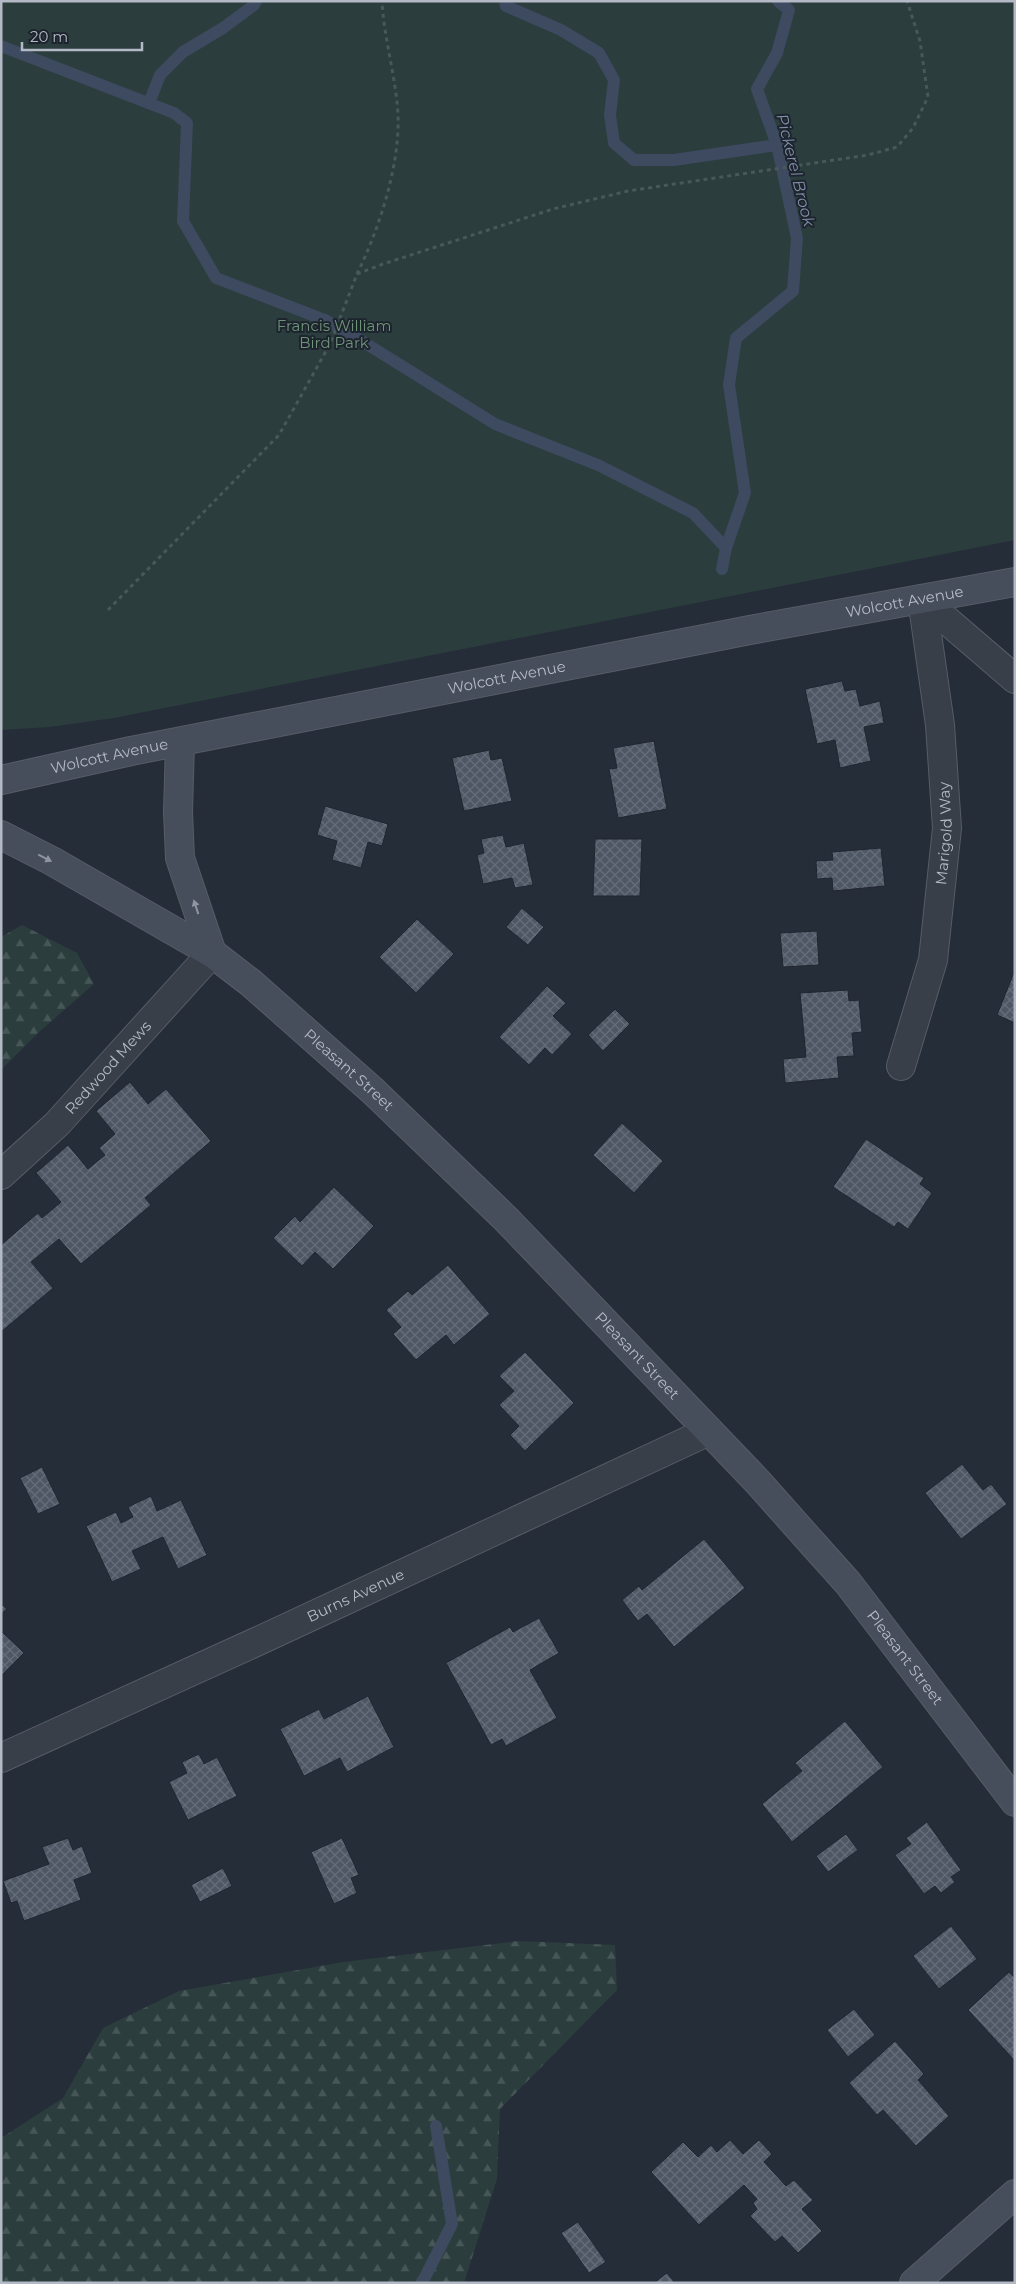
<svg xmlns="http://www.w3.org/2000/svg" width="1016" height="2284" font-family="Montserrat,sans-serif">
	<defs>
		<pattern id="forest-firs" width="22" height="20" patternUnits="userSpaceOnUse" patternTransform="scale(1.25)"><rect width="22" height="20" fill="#2b3d3d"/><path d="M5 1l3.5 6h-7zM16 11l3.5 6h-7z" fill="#475758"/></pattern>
		<pattern id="building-cross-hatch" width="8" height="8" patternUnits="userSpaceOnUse" patternTransform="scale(1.25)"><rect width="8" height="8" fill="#4e5764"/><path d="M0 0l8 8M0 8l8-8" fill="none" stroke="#656d79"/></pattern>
	</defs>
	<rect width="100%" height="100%" fill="#252d38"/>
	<g fill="url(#forest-firs)">
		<polygon points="22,925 77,953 94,984 39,1032 1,1070 1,937"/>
		<polygon points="518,1941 615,1945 617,1990 500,2109 497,2179 464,2283 1,2283 1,2138 63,2098 103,2028 179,1991 343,1962"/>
	</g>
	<polygon fill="#2b3d3d" points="1,1 1015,1 1015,540 114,718 50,727 1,730"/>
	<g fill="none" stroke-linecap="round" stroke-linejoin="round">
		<g stroke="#3d4a5f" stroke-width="12">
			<polyline points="505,1 506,6 561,30 599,53 614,80 610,115 614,143 634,160 674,160 777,145"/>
			<polyline points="1,46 174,113 187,123 183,221 216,278 325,320 357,338 495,424 598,465 693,513 726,548"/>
			<polyline points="149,103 160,75 183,52 223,28 254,5 256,1"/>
			<polyline points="722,569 726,548 745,493 729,385 736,338 793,291 797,238 777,145 757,89 777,53 789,10 778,1"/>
			<polyline points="422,2283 452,2224 436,2126"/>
		</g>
	</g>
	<g fill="url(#building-cross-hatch)" stroke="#202630">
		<polygon points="842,681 845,691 856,689 860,706 880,701 884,723 864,727 871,761 840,768 835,740 817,744 805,689"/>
		<polygon points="654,741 667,809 618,818 609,769 617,768 613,748"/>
		<polygon points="489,750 491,760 502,758 512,801 464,811 452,758"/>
		<polygon points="325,806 388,824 382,846 368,842 361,868 332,860 337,841 317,835"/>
		<polygon points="503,835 506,847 524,843 533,885 515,888 512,878 483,884 477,855 484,853 481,839"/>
		<polygon points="595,839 642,839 640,896 593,896"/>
		<polygon points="881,848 885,886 833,891 832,878 817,879 816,861 833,860 832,852"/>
		<polygon points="522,908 544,927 528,945 506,927"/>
		<polygon points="417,919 454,954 416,993 379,957"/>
		<polygon points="817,931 819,965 783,967 780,933"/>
		<polygon points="1015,970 1015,1023 997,1015"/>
		<polygon points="547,986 566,1003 553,1016 572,1034 552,1055 545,1048 529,1065 499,1037"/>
		<polygon points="848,990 849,1001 859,1000 862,1032 852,1033 854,1056 837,1057 839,1078 785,1083 783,1059 806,1057 800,993"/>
		<polygon points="615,1009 630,1024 603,1051 588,1035"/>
		<polygon points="130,1082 148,1104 166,1089 211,1141 145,1198 151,1205 81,1264 59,1239 31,1262 53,1288 1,1332 1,1245 38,1213 42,1218 61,1202 36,1173 68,1145 88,1169 105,1155 99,1148 115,1134 96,1111"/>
		<polygon points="622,1123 663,1161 634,1193 593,1155"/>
		<polygon points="866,1139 924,1178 920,1184 932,1193 908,1229 898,1222 894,1227 833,1187"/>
		<polygon points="334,1187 374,1226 333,1269 315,1252 302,1266 273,1238 295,1216 300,1222"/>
		<polygon points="448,1265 490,1314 454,1345 446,1335 416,1360 393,1334 401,1327 386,1310 408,1291 412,1295"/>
		<polygon points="525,1352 574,1403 525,1451 510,1435 519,1426 499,1405 514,1391 499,1376"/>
		<polygon points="962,1464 983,1490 991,1484 1007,1504 961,1539 925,1493"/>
		<polygon points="42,1467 60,1504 38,1514 20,1478"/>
		<polygon points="151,1496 157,1511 181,1500 207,1555 178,1569 163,1537 132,1551 141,1569 112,1582 86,1526 116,1512 121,1523 133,1517 128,1507"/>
		<polygon points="704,1539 745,1588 674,1647 647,1614 638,1621 622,1600 639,1586 642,1590"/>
		<polygon points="1,1604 7,1609 1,1614"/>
		<polygon points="539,1618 559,1653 530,1670 557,1718 506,1746 502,1739 491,1745 446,1663 510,1627 513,1632"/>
		<polygon points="1,1631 24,1653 1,1676"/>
		<polygon points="368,1696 394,1747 347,1772 340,1758 304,1776 280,1729 319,1709 324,1719"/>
		<polygon points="845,1721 883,1767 792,1842 762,1804 802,1771 795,1763"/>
		<polygon points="199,1754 204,1764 217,1757 237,1796 188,1820 169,1782 187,1773 182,1762"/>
		<polygon points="927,1822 961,1870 951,1877 955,1882 941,1893 935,1886 924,1894 895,1855 911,1844 906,1838"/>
		<polygon points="846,1834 858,1850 828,1872 816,1856"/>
		<polygon points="68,1838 73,1850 82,1846 92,1873 74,1880 81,1900 24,1921 17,1901 11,1903 3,1881 49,1864 42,1847"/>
		<polygon points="342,1838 359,1875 351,1878 357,1893 334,1904 311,1852"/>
		<polygon points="223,1868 232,1886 200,1902 191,1885"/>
		<polygon points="951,1926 977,1959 939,1989 913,1956"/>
		<polygon points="1009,1972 1015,1978 1015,2061 968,2010"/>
		<polygon points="854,2009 875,2035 848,2057 827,2030"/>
		<polygon points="895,2041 924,2074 918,2080 949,2116 916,2146 883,2110 877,2115 849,2083"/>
		<polygon points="730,2140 743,2154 759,2140 772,2154 764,2162 786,2186 794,2180 813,2200 802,2209 822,2231 798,2253 782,2236 775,2242 750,2216 757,2209 753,2203 757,2199 744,2185 699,2225 651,2172 683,2142 698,2157 711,2145 717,2152"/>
		<polygon points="578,2222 606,2262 589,2273 561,2233"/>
		<polygon points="667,2273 675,2283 654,2283"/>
	</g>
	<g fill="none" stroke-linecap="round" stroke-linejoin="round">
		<defs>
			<g id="street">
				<polyline points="922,599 1015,679"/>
				<path id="s1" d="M901 1066 933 960 947 828 940 725 922 599"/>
				<path id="s2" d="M1 1175 57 1124 212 953"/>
				<path id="s3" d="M1 1758 256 1642 709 1431"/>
			</g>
			<g id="secondary">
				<polyline points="180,743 178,812 180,858 212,953"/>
				<path id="s4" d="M1 780 131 751 750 630 1015 582"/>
				<path id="s5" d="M1 835 52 861 212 953 251 983 373 1091 508 1221 757 1481 813 1544 848 1583 1015 1802"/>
				<polyline points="914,2283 1015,2194"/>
			</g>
		</defs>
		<use href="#street" stroke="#575d67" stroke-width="30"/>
		<use href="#secondary" stroke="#575d67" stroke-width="30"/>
		<g stroke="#49585b" stroke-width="3" stroke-dasharray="4 4" stroke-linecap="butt">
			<path d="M357 274C379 229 400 166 398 115 396 77 384 39 382 1"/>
			<polyline points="108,610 279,435 330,344 357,274 383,264 553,209 628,191 868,155 897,147 913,128 928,97 920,41 907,1"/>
		</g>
		<use href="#street" stroke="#393f49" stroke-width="28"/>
		<use href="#secondary" stroke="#474e5b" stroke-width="28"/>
	</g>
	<defs><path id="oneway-solid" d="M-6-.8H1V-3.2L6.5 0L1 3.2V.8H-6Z" transform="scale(1.25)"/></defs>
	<g fill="#8e94a0">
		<use href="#oneway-solid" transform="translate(45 858) rotate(27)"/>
		<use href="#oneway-solid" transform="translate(196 907) rotate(-108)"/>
	</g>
	<g text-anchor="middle" stroke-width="4" stroke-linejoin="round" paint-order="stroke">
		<g font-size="15" fill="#6e9378" stroke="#1e242e">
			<text x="334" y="331">Francis William<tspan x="334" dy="17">Bird Park</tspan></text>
		</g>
		<g font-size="15" fill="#b4bac5" stroke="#1e242e">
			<text dy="5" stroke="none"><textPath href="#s4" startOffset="921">Wolcott Avenue</textPath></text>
			<text dy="5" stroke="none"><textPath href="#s4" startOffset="516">Wolcott Avenue</textPath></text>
			<text dy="5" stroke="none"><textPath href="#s4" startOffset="111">Wolcott Avenue</textPath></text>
			<text dy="5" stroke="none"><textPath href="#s1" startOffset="238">Marigold Way</textPath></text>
			<text dy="5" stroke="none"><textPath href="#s2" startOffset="152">Redwood Mews</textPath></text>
			<text dy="5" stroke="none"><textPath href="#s5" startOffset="422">Pleasant Street</textPath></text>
			<text dy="5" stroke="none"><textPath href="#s5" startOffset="828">Pleasant Street</textPath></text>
			<text dy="5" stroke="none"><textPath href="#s3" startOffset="390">Burns Avenue</textPath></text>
			<text dy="5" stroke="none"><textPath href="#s5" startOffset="1232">Pleasant Street</textPath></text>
		</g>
		<g font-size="16" font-style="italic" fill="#7f8fa9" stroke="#1e242e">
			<text transform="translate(796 170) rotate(76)" y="6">Pickerel Brook</text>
		</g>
	</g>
	<rect width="1016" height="2284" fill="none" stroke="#b4bac5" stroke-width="5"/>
	<path d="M22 42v8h120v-8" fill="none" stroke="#b4bac5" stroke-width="2.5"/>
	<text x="30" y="42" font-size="15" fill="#b4bac5" stroke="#1e242e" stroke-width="4" paint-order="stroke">20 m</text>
</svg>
